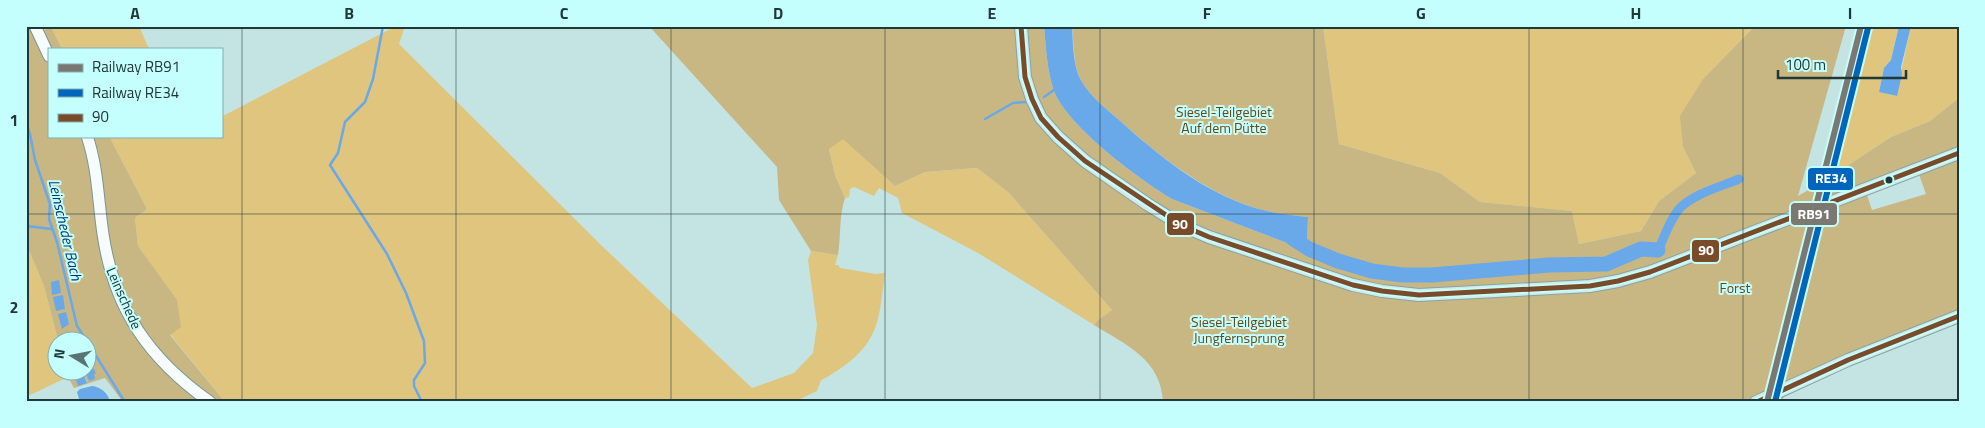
<svg xmlns="http://www.w3.org/2000/svg" width="1985" height="428" font-family="'Titillium Web',sans-serif">
	<rect width="100%" height="100%" fill="#c4e4e3"/>
	<g fill="#e0c57f">
		<polygon points="40,26 139,26 149,49 62,49 51,27 42,31"/>
		<path d="M396 26H405L399 44 601 245 752 388 794 373 813 353 817 325 808 260 811 251 838 255 835 265H838L840 268 876 274 885 273C879 315 881 339 844 366 836 371 829 377 821 380L817 391 794 402H225L170 334 177 301 138 246 135 218 147 209 109 136H221V117Z"/>
		<polygon points="1323,26 1755,26 1703,79 1683,147 1696,173 1659,201 1641,231 1579,244 1572,211 1480,202 1440,173 1339,144"/>
		<polygon points="1867,26 1899,26 1891,60 1884,68 1879,91 1896,96 1911,26 1959,26 1959,98 1930,121 1891,137 1826,180"/>
		<polygon points="843,138 895,186 925,172 977,168 1008,192 1112,310 1098,320 1094,325 978,253 902,213 898,198 879,188 874,196 854,187 850,189 849,197 845,198 835,175 829,148"/>
		<polygon points="26,243 44,286 58,340 58,370 66,371 68,377 26,397"/>
	</g>
	<g fill="#c8b783" fill-rule="evenodd">
		<polygon points="26,26 33,26 36,34 51,27 62,49 49,49 49,136 109,136 147,209 135,218 138,246 177,300 181,327 170,335 225,402 123,402 105,378 74,388 68,377 66,371 73,371 78,385 87,382 82,371 85,371 89,381 95,373 88,360 88,340 58,340 44,286 26,243"/>
		<path d="M649 26H1044C1046 47 1047 71 1054 91 1068 127 1139 179 1172 199L1308 251 1310 247 1307 241 1308 217C1289 215 1270 213 1252 207 1202 190 1158 155 1119 120 1106 109 1091 97 1082 82 1073 67 1074 43 1072 26H1323L1339 144 1440 173 1480 202 1572 211 1579 244 1641 231 1659 201 1696 173 1683 147 1680 116 1703 79 1755 26H1846L1798 196 1826 180 1891 137 1930 121 1959 98V313L1784 396 1782 402H1163C1161 359 1126 345 1094 325L1098 320 1112 310 1008 192 977 168 925 172 895 186 843 139 829 149 835 175 845 198C839 215 841 236 838 255L811 251 779 200 777 167ZM1917 169 1926 194 1872 210 1865 189Z"/>
	</g>
	<g fill="#69a8e9">
		<path d="M1044 26H1072C1073 43 1073 68 1082 82 1091 97 1106 109 1119 120 1158 155 1202 191 1252 207 1270 213 1290 215 1308 217L1307 241 1310 247 1308 251 1172 199C1139 179 1068 127 1054 91 1047 71 1046 47 1044 26Z"/>
		<polygon points="1899,26 1911,26 1901,67 1902,74 1897,96 1879,92 1884,68 1891,60"/>
		<polygon points="59,280 61,293 52,295 51,282"/>
		<polygon points="63,295 65,309 56,311 53,297"/>
		<polygon points="66,312 69,324 62,329 58,314"/>
		<polygon points="88,360 96,373 94,375 95,379 89,381 85,371 88,370"/>
		<polygon points="73,371 82,371 87,383 78,386"/>
		<path d="M92 386C101 387 108 393 110 402H80L77 392 80 389Z"/>
	</g>
	<g fill="none" stroke-linecap="round" stroke-linejoin="round">
		<g stroke="#69a8e9" stroke-width="2.5">
			<polyline points="383,26 373,79 365,102 345,122 338,153 330,165 387,254 406,293 424,341 425,363 414,380 414,386 422,402"/>
			<polyline points="1044,97 1054,90"/>
			<polyline points="985,119 1013,103 1026,102"/>
			<polyline points="26,123 30,134 35,160 50,204 49,219 57,242 77,326 86,340"/>
			<polyline points="26,226 52,229"/>
			<polyline points="88,343 123,399"/>
		</g>
		<path stroke="#69a8e9" stroke-width="9" d="M1657 253C1664 238 1670 218 1681 207 1696 193 1720 187 1739 179"/>
		<polyline stroke="#69a8e9" stroke-width="15" points="1292,238 1309,249 1338,261 1372,271 1402,275 1432,275 1549,265 1606,264 1641,249 1658,250"/>
		<defs>
			<g id="secondary">
				<polyline points="35,26 49,56"/>
				<path d="M87 136C98 168 98 201 103 234 114 309 149 359 210 402"/>
			</g>
			<g id="primary">
				<polyline points="1021,26 1025,77 1032,99 1041,118 1058,137 1085,161 1147,204 1181,225 1209,237 1353,285 1382,291 1419,295 1590,286 1618,281 1650,272 1959,153"/>
				<polyline points="1756,402 1848,360 1959,316"/>
			</g>
		</defs>
		<use href="#secondary" stroke="#7b9594" stroke-width="13"/>
		<use href="#primary" stroke="#80a6a5" stroke-width="14"/>
		<use href="#secondary" stroke="#f6fbfb" stroke-width="11"/>
		<use href="#primary" stroke="#d4e6e6" stroke-width="12"/>
		<defs>
			<g id="bus-1">
				<polyline points="1021,26 1025,77 1032,99 1041,118 1058,137 1085,161 1181,225 1209,237 1353,285 1382,291 1419,295 1590,286 1618,281 1650,272 1959,153"/>
				<polyline points="1757,402 1848,360 1959,316"/>
			</g>
		</defs>
		<use href="#bus-1" stroke="#c4fefd" stroke-width="9"/>
		<use href="#bus-1" stroke="#7a4b2a" stroke-width="5"/>
		<defs>
			<polyline id="rail-1" points="1767,402 1861,26"/>
			<polyline id="rail-2" points="1775,402 1868,28"/>
		</defs>
		<use href="#rail-1" stroke="#c4fefd" stroke-width="10"/>
		<use href="#rail-2" stroke="#c4fefd" stroke-width="10"/>
		<use href="#rail-1" stroke="#7b7872" stroke-width="6"/>
		<use href="#rail-2" stroke="#0065bd" stroke-width="6"/>
	</g>
	<path fill="none" stroke="#203837" stroke-width="1" stroke-opacity="0.55" d="M242 26V402M456 26V402M671 26V402M885 26V402M1100 26V402M1314 26V402M1529 26V402M1743 26V402M26 214H1959"/>
	<circle fill="#203837" stroke="#c4fefd" stroke-width="2" cx="1889" cy="180" r="4.5"/>
	<g text-anchor="middle" stroke-width="4" stroke-linejoin="round" paint-order="stroke">
		<g font-size="14" fill="#654716" stroke="#c4fefd">
			<text x="1224" y="117">Siesel-Teilgebiet<tspan x="1224" dy="16">Auf dem Pütte</tspan></text>
			<text x="1735" y="293">Forst</text>
			<text x="1239" y="327">Siesel-Teilgebiet<tspan x="1239" dy="16">Jungfernsprung</tspan></text>
		</g>
		<g font-size="14" fill="#203837" stroke="#c4fefd">
			<text transform="translate(124 298) rotate(66)" y="5">Leinschede</text>
		</g>
		<g font-size="15" font-style="italic" fill="#003670" stroke="#c4fefd">
			<text transform="translate(65 230) rotate(77)" y="5">Leinscheder Bach</text>
		</g>
	</g>
	<g stroke="#c4fefd" stroke-width="2">
		<rect x="1807" y="167" width="47" height="24" rx="5" fill="#0065bd"/>
		<rect x="1790" y="202" width="48" height="24" rx="5" fill="#7b7872"/>
		<rect x="1166" y="212" width="29" height="24" rx="5" fill="#7a4b2a"/>
		<rect x="1691" y="239" width="29" height="24" rx="5" fill="#7a4b2a"/>
	</g>
	<g font-size="14" text-anchor="middle" font-weight="bold" fill="#fff">
		<text x="1831" y="183">RE34</text>
		<text x="1814" y="219">RB91</text>
		<text x="1180" y="229">90</text>
		<text x="1706" y="255">90</text>
	</g>
	<rect width="1985" height="428" fill="none" stroke="#c4fefd" stroke-width="55"/>
	<rect x="48" y="48" width="175" height="90" fill="#c4fefd" stroke="#82afae"/>
	<rect x="58" y="64" width="25" height="8" fill="#7b7872" stroke="#82afae"/>
	<text x="92" y="72" font-size="15" fill="#203837">Railway RB91</text>
	<rect x="58" y="89" width="25" height="8" fill="#0065bd" stroke="#82afae"/>
	<text x="92" y="98" font-size="15" fill="#203837">Railway RE34</text>
	<rect x="58" y="114" width="25" height="8" fill="#7a4b2a" stroke="#82afae"/>
	<text x="92" y="122" font-size="15" fill="#203837">90</text>
	<g transform="translate(72 356) rotate(280)"><circle r="24" fill="#c4fefd" stroke="#82afae"/>
	<path d="M0-4L9 19L0 12L-9 19Z" fill="#597473"/>
	<text y="-8" font-size="14" font-weight="bold" text-anchor="middle" fill="#203837">N</text>
	</g>
	<path d="M1778 70v8h128v-8" fill="none" stroke="#203837" stroke-width="2.5"/>
	<text x="1785" y="70" font-size="15" fill="#203837" stroke="#c4fefd" stroke-width="4" paint-order="stroke">100 m</text>
	<rect x="28" y="28" width="1930" height="372" fill="none" stroke="#203837" stroke-width="2"/>
	<g font-size="16" text-anchor="middle" font-weight="bold" fill="#203837">
		<text x="135" y="19">A</text>
		<text x="349" y="19">B</text>
		<text x="564" y="19">C</text>
		<text x="778" y="19">D</text>
		<text x="992" y="19">E</text>
		<text x="1207" y="19">F</text>
		<text x="1421" y="19">G</text>
		<text x="1636" y="19">H</text>
		<text x="1850" y="19">I</text>
		<text x="14" y="126">1</text>
		<text x="14" y="313">2</text>
	</g>
</svg>
